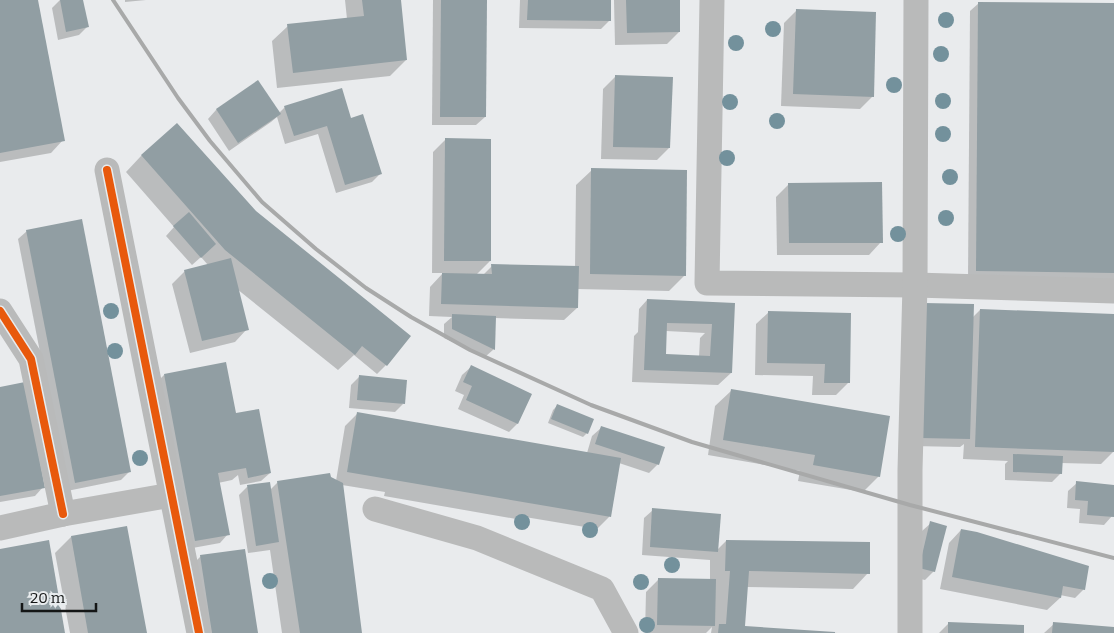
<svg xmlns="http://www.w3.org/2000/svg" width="1114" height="633" font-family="Bitter,serif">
	<rect width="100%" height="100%" fill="#e9ebed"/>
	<g fill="#0003" fill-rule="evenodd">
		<polygon points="0,0 37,0 63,140 51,153 0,162"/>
		<polygon points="60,0 82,0 87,27 79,35 58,40 52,8"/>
		<polygon points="125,0 146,0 125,2"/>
		<polygon points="345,0 399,0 406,60 390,76 277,88 272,41 288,26 347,19"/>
		<polygon points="433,0 486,0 485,117 476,125 432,125"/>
		<polygon points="520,0 610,0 609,21 601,29 519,28"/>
		<polygon points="614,0 678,0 679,32 667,44 615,45"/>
		<polygon points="979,3 1114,4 1114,281 968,279 970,11"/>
		<polygon points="796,11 873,96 860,109 781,106 784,23"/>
		<polygon points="616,76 669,148 657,160 601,159 603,89"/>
		<polygon points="258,82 279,113 285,107 350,120 380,174 372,182 336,193 318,134 285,144 277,117 271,122 229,151 208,119 216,110"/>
		<polygon points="177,124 255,212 409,336 386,365 377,374 354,355 338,370 237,289 247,329 235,342 190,353 172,284 185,271 208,265 201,257 192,265 166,236 174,227 126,172 141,156"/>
		<polygon points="445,140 490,261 476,275 483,275 492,266 575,268 576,185 592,170 685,275 669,291 577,289 577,308 564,320 495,318 494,349 485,357 444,338 444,324 452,317 429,316 430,287 443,273 432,273 433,152"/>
		<polygon points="789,184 881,242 869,255 777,255 776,197"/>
		<polygon points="27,231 129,472 121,480 67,491 18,239"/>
		<path d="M647 300 734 304 731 373 718 385 632 382 634 336 638 332 639 309ZM666 331 705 333 700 338 699 357 664 356Z"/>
		<polygon points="980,310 1114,315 1114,451 1101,464 1061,463 1061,473 1052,482 1005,480 1005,464 1008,461 963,459 964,444 960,447 913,446 972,318"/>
		<polygon points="769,312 848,383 836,395 812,395 813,376 755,375 756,324"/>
		<polygon points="471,367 531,394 517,424 509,432 458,409 464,395 455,391 462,375"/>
		<polygon points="164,375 235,416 270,473 261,481 240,485 238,475 232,480 218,483 228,534 220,543 187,549 152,387"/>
		<polygon points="359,377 403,404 395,412 349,408 351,385"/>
		<polygon points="0,388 43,487 35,496 0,502"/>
		<polygon points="731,391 879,476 863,492 798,481 800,471 708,455 715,406"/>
		<polygon points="557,406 587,433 583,437 548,423 553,410"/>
		<polygon points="357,414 587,453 592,436 601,428 658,464 649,473 619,463 609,517 597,529 519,516 516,519 384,496 385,492 342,485 361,633 282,633 270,550 248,553 239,495 247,487 270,490 278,482 330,478 336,481 345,426"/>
		<polygon points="1077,483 1114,486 1114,510 1112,516 1104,525 1079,523 1080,509 1067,508 1068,491"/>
		<polygon points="653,510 717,550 726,541 868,573 853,589 746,587 744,627 838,633 711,633 712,627 706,633 645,633 646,592 658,580 710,581 710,560 642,555 644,518"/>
		<polygon points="931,523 934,571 925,580 911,577 922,531"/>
		<polygon points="126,527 145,633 70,633 55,553 71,537"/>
		<polygon points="961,530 1084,589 1075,598 1060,595 1060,598 1047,610 940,589 949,543"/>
		<polygon points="201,556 257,633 198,633 188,569"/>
		<polygon points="949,623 1023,633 939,633"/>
		<polygon points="1054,624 1114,629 1114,633 1044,633"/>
	</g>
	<g fill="#919ea3" fill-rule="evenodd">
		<polygon points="0,0 38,0 65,141 0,153"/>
		<polygon points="60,0 83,0 89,27 66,32"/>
		<polygon points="362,0 401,0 407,60 293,73 287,24 364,16"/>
		<polygon points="441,0 487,0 486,117 440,117"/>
		<polygon points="528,0 611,0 611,21 527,20"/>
		<polygon points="626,0 680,0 680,32 627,33"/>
		<polygon points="978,2 1114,3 1114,273 976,271"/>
		<polygon points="796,9 876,12 874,97 793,94"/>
		<polygon points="615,75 673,77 670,148 613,147"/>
		<polygon points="258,80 281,114 238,143 216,109"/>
		<polygon points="342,88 351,118 363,114 382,174 345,185 327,126 294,136 284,106"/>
		<polygon points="177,123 256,211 411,336 387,366 362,346 355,355 225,250 141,155"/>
		<polygon points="445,138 491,139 491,261 444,261"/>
		<polygon points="591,168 687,170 686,276 590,274"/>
		<polygon points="882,182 883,243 789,243 788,183"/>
		<polygon points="189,212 216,244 201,258 173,226"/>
		<polygon points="82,219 131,472 75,483 26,230"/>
		<polygon points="231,258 249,330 202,341 184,270"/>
		<polygon points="491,264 579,266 578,308 441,304 442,273 492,274"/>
		<path d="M647 299 735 303 732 373 644 370ZM667 323 712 324 710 356 666 354Z"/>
		<polygon points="924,303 974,304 970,439 921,438"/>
		<polygon points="980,309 1114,314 1114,452 975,447"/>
		<polygon points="768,311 851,313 850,383 824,383 825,364 767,363"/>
		<polygon points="452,314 496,316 495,350 452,329"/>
		<polygon points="226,362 236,413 259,409 271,473 248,478 246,468 218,473 230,535 195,541 164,374"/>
		<polygon points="471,365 532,394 518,424 466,400 472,386 463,382"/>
		<polygon points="359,375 407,380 405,404 357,400"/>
		<polygon points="25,382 45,488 0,496 0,387"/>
		<polygon points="731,389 890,416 880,477 813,465 815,455 723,440"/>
		<polygon points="557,404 594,419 588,434 551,419"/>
		<polygon points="357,412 621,458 611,517 347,472"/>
		<polygon points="601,426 665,447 659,465 595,444"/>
		<polygon points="1013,454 1063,456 1062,474 1013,472"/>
		<polygon points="330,473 331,477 343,483 362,633 300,633 277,481"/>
		<polygon points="1076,481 1114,485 1114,517 1087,515 1088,501 1075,500"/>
		<polygon points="270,482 279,542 256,546 247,485"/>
		<polygon points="652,508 721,514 718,552 650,547"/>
		<polygon points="930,521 947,526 935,572 919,568"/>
		<polygon points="127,526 147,633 88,633 71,536"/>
		<polygon points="961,529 977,532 1089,566 1085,590 1063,586 1061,598 952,577"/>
		<polygon points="49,540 65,633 0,633 0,549"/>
		<polygon points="726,540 870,542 870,574 749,571 745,626 835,632 835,633 718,633 719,624 726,624 730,571 725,571"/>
		<polygon points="245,549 258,633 212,633 200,555"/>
		<polygon points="658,578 716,579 715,626 657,625"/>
		<polygon points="948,622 1024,625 1024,633 948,633"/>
		<polygon points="1053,622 1114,627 1114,633 1052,633"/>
	</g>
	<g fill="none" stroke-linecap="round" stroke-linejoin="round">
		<g stroke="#b9baba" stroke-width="25">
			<polyline points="712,0 707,283 915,285 1114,291"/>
			<polyline points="107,170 199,633"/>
			<polyline points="0,311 31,359 63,514"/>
			<polyline points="375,509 477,538 602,589 626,633"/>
			<polyline points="0,528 63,514 171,495"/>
			<polyline points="910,633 910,470 915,285 916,0"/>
		</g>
		<polyline stroke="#a8a9a9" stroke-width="4" points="113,0 178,98 210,141 262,202 316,249 366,288 411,317 470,350 591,405 692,442 910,505 1114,558"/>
		<defs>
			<g id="cycleway">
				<polyline points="107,170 199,633"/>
				<polyline points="0,311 31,359 63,514"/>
			</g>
		</defs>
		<use href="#cycleway" stroke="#e8ecee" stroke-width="11"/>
		<use href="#cycleway" stroke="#e8590c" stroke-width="8"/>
	</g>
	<g fill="#73919c">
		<circle cx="946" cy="20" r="8"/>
		<circle cx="773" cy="29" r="8"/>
		<circle cx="736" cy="43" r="8"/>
		<circle cx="941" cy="54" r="8"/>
		<circle cx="894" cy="85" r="8"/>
		<circle cx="943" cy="101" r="8"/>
		<circle cx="730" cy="102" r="8"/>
		<circle cx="777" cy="121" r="8"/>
		<circle cx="943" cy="134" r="8"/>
		<circle cx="727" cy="158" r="8"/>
		<circle cx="950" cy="177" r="8"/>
		<circle cx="946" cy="218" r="8"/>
		<circle cx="898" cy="234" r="8"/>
		<circle cx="111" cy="311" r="8"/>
		<circle cx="115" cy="351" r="8"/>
		<circle cx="140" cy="458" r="8"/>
		<circle cx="522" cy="522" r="8"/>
		<circle cx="590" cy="530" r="8"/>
		<circle cx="672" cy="565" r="8"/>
		<circle cx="270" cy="581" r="8"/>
		<circle cx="641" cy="582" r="8"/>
		<circle cx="647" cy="625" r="8"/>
	</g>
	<path d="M22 603v8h74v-8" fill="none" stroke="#141616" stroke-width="2.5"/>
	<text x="30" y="603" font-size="15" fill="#141616" stroke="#e8ecee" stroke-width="4" paint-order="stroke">20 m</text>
</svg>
